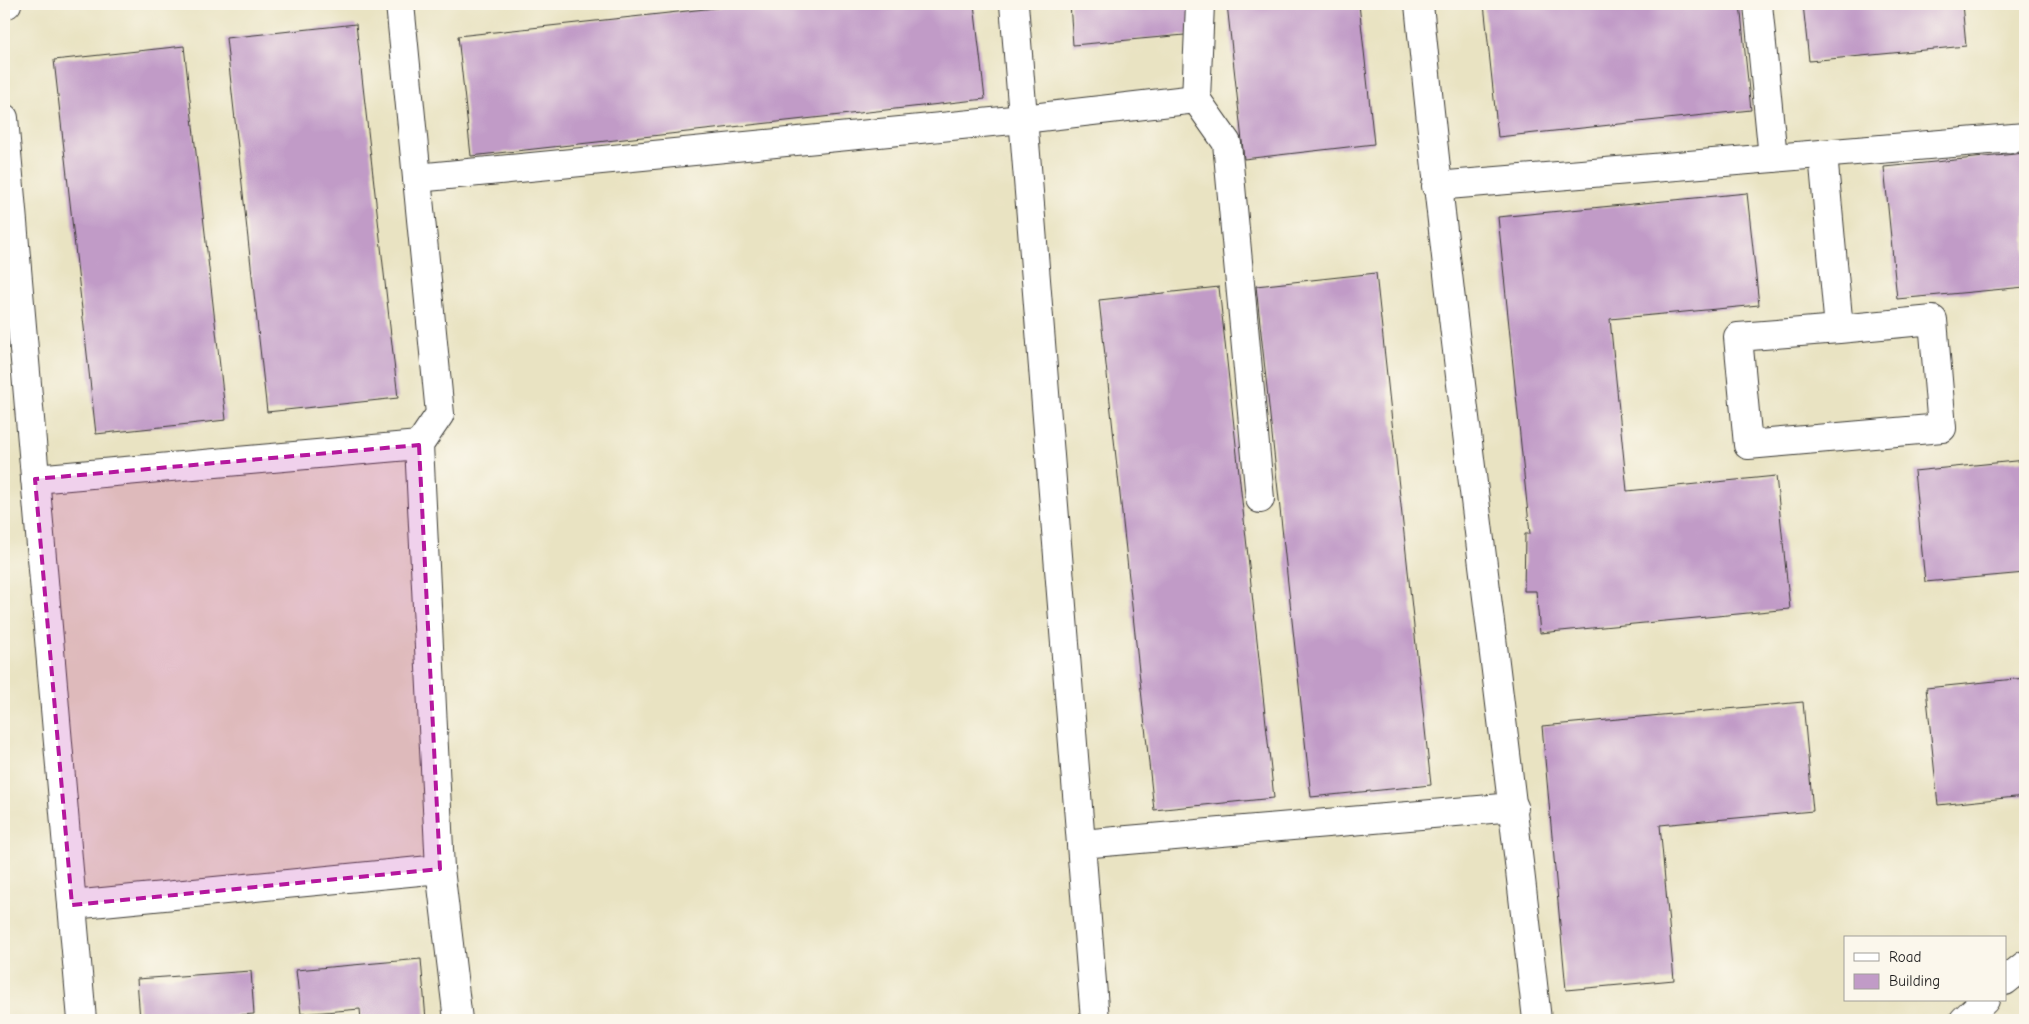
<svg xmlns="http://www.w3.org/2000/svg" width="2029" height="1024" font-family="'Comic Neue',sans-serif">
	<rect width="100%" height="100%" fill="#fbf7ec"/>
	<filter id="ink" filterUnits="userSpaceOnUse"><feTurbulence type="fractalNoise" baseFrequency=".02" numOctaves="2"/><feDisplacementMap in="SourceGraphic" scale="10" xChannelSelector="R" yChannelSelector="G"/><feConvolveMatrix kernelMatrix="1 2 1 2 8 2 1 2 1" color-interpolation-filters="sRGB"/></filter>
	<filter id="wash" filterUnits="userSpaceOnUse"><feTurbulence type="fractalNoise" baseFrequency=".0096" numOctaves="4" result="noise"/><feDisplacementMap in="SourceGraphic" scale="20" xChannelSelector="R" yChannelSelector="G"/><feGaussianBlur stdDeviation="1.12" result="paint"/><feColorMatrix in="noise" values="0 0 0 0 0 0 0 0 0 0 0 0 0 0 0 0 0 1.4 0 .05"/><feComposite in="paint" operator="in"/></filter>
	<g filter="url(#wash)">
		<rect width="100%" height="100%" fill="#e9e3c2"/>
		<g id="blocks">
			<g fill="#c19bc7">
				<polygon points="751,4 974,4 985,99 471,156 458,36"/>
				<polygon points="1070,4 1193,4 1196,34 1073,45"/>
				<polygon points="1227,4 1359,4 1374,144 1244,159"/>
				<polygon points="1484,4 1740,4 1751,110 1498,137"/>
				<polygon points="1803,4 1962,4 1966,46 1809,61"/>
				<polygon points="356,24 398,398 267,412 226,38"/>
				<polygon points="184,46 226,420 96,434 54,60"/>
				<polygon points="2025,153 2025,287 1897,299 1884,167"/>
				<polygon points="1747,193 1759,305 1610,319 1627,491 1776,476 1790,609 1540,633 1536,591 1524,591 1525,534 1530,534 1498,217"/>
				<polygon points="1376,273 1431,785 1311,797 1256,286"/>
				<polygon points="1219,287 1274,798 1154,810 1099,300"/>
				<polygon points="2025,460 2025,573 1925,582 1914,471"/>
				<polygon points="2025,678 2025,796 1938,805 1926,688"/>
				<polygon points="1803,702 1813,811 1660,825 1674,980 1566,990 1542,726"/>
				<polygon points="421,959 426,1020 361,1020 360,1009 301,1014 296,970"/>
				<polygon points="251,971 254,1014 206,1018 206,1020 140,1020 137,979"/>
			</g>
		</g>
	</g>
	<g filter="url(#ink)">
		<use href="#blocks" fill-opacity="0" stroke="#3b3a35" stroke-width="1"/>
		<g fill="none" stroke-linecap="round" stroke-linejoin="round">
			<defs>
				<g id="street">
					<polyline points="4,4 7,4"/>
					<polyline points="400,4 440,414 419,445 440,869"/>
					<polyline points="1014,4 1095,1020"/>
					<path d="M1419 4C1452 343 1500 681 1537 1020"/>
					<polyline points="1758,4 1773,158"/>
					<polyline points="1196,99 1200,4"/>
					<polyline points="4,118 72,905"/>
					<polyline points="1823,154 1839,329 1933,320 1942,428 1748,445 1738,337 1839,329"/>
					<polyline points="417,178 1023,119 1196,99 1227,143 1260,499"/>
					<polyline points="1436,186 2025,137"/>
					<polyline points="35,479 419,445"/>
					<polyline points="1081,844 1514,807"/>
					<polyline points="2005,981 2025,965"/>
					<polyline points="82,1020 72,905 440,869 458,1020"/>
					<polyline points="1964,1020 1985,1000"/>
				</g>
			</defs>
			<use href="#street" stroke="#3b3a35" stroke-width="30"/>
			<use href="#street" stroke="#fff" stroke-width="28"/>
		</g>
	</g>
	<path fill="#b5179e" fill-opacity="0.2" stroke="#b5179e" stroke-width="4" stroke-dasharray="10 6" stroke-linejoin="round" d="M419 445 440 869 72 905 35 479Z"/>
	<rect width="2029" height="1024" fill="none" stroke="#fbf7ec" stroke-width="20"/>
	<rect x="1844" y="936" width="162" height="65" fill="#fbf7ec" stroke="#a29f99"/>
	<rect x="1854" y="953" width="25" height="8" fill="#ffffff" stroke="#a29f99"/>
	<text x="1889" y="962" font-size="15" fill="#1c1c1c">Road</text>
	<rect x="1854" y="974" width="25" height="15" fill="#c19bc7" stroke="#a29f99"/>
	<text x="1889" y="986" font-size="15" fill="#1c1c1c">Building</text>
</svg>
